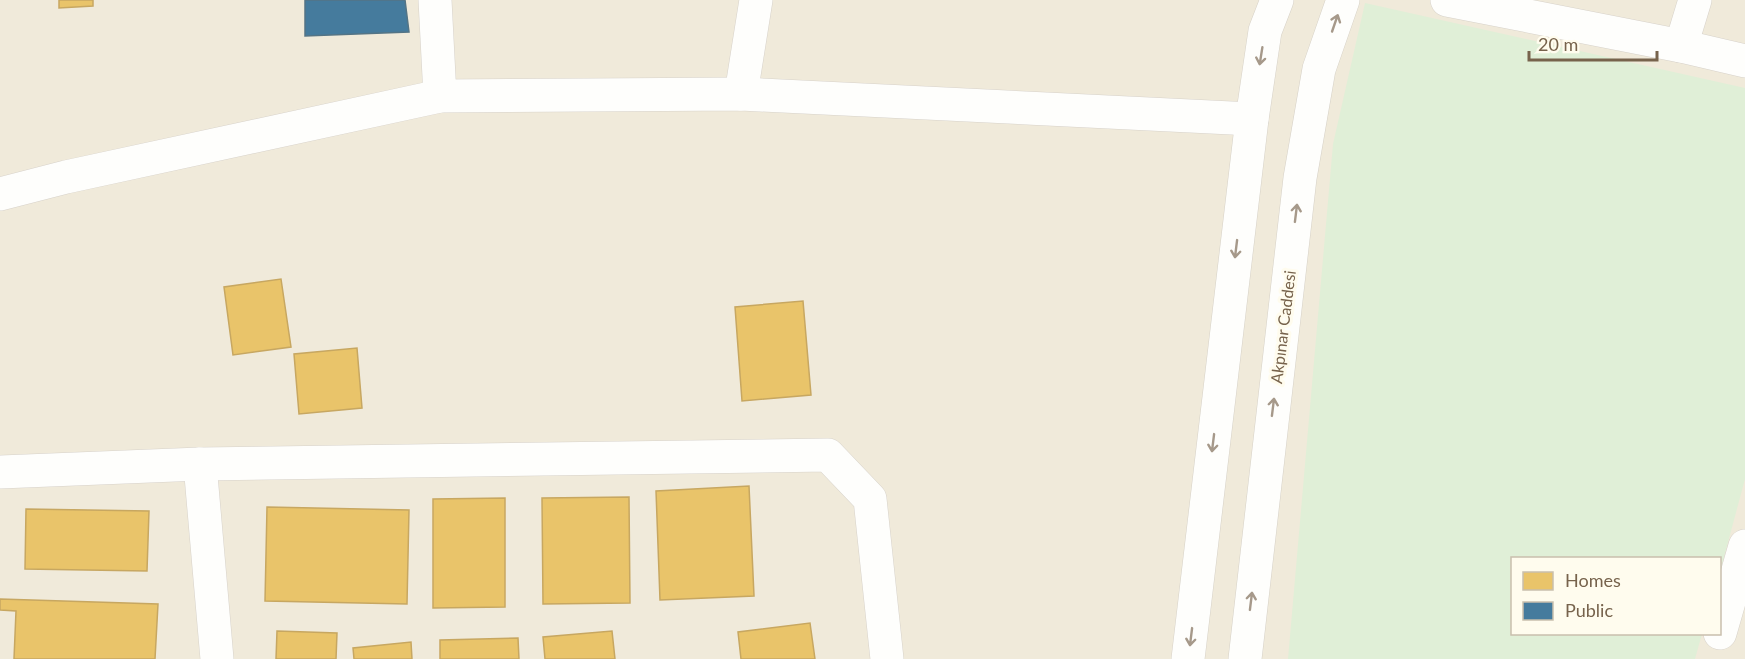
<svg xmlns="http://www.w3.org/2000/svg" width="1745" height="659" font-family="Lato,sans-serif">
	<rect width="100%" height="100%" fill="#f7f5ec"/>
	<path fill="#f0eada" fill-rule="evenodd" d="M0 0H1745V659H0ZM1512 558H1720V634H1512Z"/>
	<polygon fill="#e0efd7" points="1365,3 1745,88 1745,479 1720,572 1720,558 1512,558 1512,634 1702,634 1695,659 1288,659 1333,144"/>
	<g fill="#e9c46a" stroke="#c7a761" stroke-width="1.5">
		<polygon points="59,0 93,0 93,6 59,8"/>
		<polygon points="281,279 291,347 233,355 224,287"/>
		<polygon points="803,301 811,395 742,401 735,307"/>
		<polygon points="357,348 362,408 299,414 294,354"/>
		<polygon points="749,486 754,596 660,600 656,491"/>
		<polygon points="629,497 630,603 543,604 542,498"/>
		<polygon points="505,498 505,607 433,608 433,499"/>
		<polygon points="267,507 409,510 407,604 265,601"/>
		<polygon points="26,509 149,511 147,571 25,569"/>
		<polygon points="0,599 158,604 155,659 14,659 16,611 0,610"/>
		<polygon points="810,623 815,659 741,659 738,632"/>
		<polygon points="277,631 337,633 336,659 276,659"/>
		<polygon points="612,631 615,659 545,659 543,637"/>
		<polygon points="518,638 519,659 440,659 440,640"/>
		<polygon points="411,642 412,659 354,659 353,648"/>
	</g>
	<polygon fill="#457b9d" stroke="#547485" stroke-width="1.5" points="305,0 405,0 409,32 305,36"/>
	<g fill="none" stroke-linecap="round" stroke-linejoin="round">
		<defs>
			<g id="minor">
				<polyline points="435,0 440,96"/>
				<polyline points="1447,0 1681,46 1745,61"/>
				<polyline points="1681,46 1695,0"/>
				<polyline points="741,94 756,0"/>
				<polyline points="0,194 66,177 440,96 741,94 1252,119"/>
				<polyline points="200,464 217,659"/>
				<polyline points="0,472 200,464 828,455 870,499 887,659"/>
				<polyline points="1720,633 1745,546"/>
			</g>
			<g id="secondary">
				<polyline points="1188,659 1252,119 1265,31 1277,0"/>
				<polyline points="1245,659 1300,178 1319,69 1343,0"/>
			</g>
		</defs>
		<use href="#minor" stroke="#d7d2ca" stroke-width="34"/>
		<use href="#secondary" stroke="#d6d1c7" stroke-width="34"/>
		<use href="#minor" stroke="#fefefc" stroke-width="33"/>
		<use href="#secondary" stroke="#fefefc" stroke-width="33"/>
	</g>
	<defs><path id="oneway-shaft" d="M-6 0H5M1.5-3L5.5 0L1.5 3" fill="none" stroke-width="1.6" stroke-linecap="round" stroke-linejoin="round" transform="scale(1.5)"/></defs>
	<g stroke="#a6998a">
		<use href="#oneway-shaft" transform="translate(1335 23) rotate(-71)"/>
		<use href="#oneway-shaft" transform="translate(1261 56) rotate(99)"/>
		<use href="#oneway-shaft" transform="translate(1296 213) rotate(-83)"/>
		<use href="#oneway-shaft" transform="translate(1236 249) rotate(97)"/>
		<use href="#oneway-shaft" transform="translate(1273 407) rotate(-83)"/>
		<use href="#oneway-shaft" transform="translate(1213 443) rotate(97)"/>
		<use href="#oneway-shaft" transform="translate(1251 601) rotate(-83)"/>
		<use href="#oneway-shaft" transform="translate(1191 637) rotate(97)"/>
	</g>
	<g text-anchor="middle" stroke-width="6" stroke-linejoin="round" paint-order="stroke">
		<g font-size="16" fill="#77634c" stroke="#fffcee">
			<text transform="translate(1283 327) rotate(-83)" y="6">Akpınar Caddesi</text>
		</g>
	</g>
	<rect x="1511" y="557" width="210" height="78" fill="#fffcee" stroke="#c9bfad" stroke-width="1.5"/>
	<rect x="1523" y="572" width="30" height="18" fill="#e9c46a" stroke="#c9bfad" stroke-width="1.5"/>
	<text x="1565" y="587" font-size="18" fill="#77634c">Homes</text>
	<rect x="1523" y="602" width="30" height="18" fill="#457b9d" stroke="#c9bfad" stroke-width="1.5"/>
	<text x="1565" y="617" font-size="18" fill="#77634c">Public</text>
	<path d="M1529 51v9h128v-9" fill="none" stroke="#77634c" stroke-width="3"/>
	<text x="1538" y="51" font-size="18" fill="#77634c" stroke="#fffcee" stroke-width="4.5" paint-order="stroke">20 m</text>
</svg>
